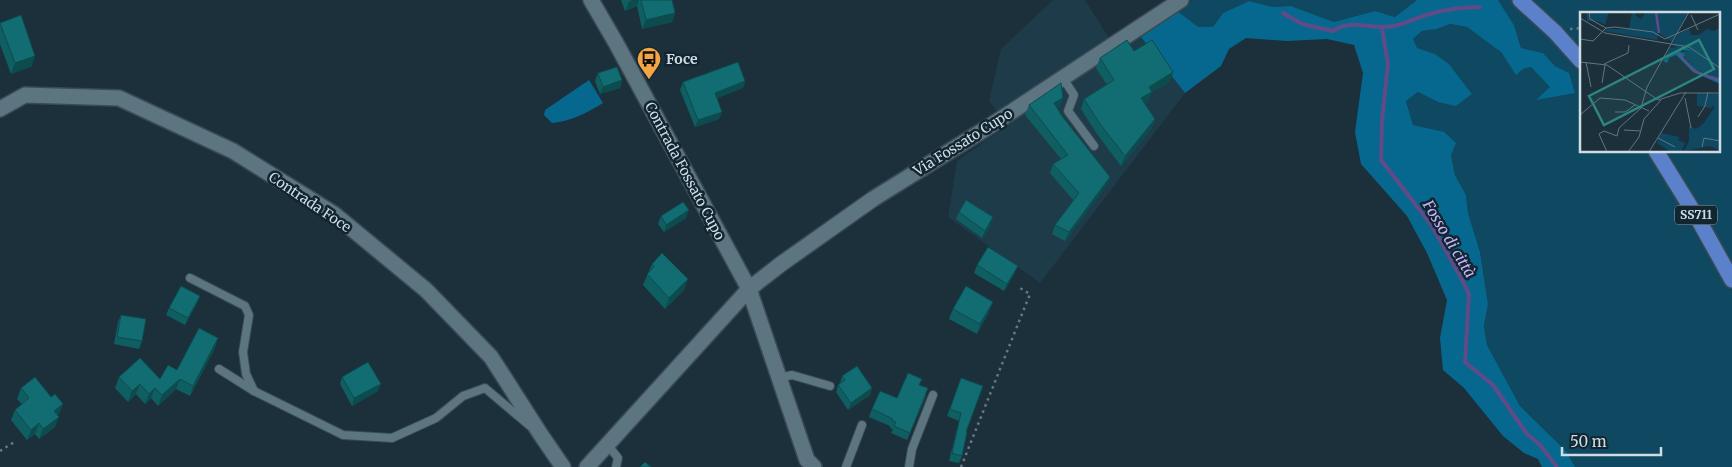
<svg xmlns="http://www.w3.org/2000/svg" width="1732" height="467" font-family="Merriweather,serif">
	<rect width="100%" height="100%" fill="#1b303b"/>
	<polygon fill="#1e3b4a" points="1053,0 1085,0 1118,52 1141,37 1185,93 1040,283 948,217 957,161 1008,125 989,101 1001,49"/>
	<g fill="#0e4861" fill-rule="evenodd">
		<polygon points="1192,0 1417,0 1395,17 1375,11 1334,22 1291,6 1273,7 1249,1 1223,13 1214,27 1198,28 1176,10"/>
		<path d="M1498 0H1732V467H1575L1566 451 1520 406 1487 345 1484 326 1488 304 1480 252 1468 213 1466 195 1455 175 1451 155 1424 128 1413 125 1406 101 1418 92 1438 102 1472 94 1449 64 1435 54 1416 48 1413 39 1422 31 1437 29 1450 24 1467 27 1493 45 1501 52 1506 60 1523 69 1531 67 1551 87 1537 99 1568 73 1555 66 1543 53 1521 48 1514 25ZM1581 14H1718V151H1581Z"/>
	</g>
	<g fill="#06688e">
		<polygon points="1417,0 1498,0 1514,25 1521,48 1543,53 1555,66 1569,73 1575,93 1536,100 1550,87 1531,67 1523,69 1516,75 1501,52 1467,27 1450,24 1437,29 1422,31 1413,39 1417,48 1435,54 1449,64 1472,94 1456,106 1438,102 1418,92 1406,101 1413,125 1444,132 1456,143 1451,155 1455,175 1466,195 1468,213 1480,252 1488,304 1484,326 1487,345 1520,406 1566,451 1575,467 1542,467 1538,459 1524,453 1503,436 1464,388 1443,370 1440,338 1447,300 1427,253 1407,216 1361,164 1355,132 1363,73 1354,45 1327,39 1287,41 1246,38 1229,49 1221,66 1185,93 1141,37 1176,10 1198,27 1213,27 1223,13 1249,1 1273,7 1291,6 1334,22 1375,11 1395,17"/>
		<path d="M589 80 603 103C587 113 571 121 552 123L544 115 545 110Z"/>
	</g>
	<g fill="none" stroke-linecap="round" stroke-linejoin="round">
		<g stroke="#604b88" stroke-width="4">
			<path d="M1283 13 1302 24 1333 31C1349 20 1363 27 1381 27 1399 28 1414 18 1430 14 1447 9 1463 7 1480 7"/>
			<polyline points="1382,28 1388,64 1382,121 1381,160 1432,226 1459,274 1469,294 1465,362 1493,385 1527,434 1540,445 1557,467"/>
		</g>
		<defs>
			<g id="lane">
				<polyline points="1063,78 1074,95 1068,111 1094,146"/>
				<polyline points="190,278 245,306 249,315 243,352 246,374 254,391"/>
				<polyline points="219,369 254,391 343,435 392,438 436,418 463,396 485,388 530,426"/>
				<polyline points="779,378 792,375 830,386"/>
				<polyline points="607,444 618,458 616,467"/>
				<polyline points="846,467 862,425"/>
				<polyline points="909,467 912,449 933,395"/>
			</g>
			<g id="street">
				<polyline points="591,0 616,43 749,289 807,460 814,467"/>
				<polyline points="0,109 25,95 119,98 233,151 334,214 426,290 491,357 541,435 563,467"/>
				<polyline points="587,467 749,289 781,264 873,199 990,126 1181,0"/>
			</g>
			<g id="primary">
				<polyline points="1520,0 1555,32 1581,61"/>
				<polyline points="1656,151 1698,219 1732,280"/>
			</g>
		</defs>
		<use href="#lane" stroke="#394b54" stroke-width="10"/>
		<use href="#street" stroke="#394b54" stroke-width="18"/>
		<use href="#primary" stroke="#394b54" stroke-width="18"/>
		<g stroke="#677882" stroke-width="2.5" stroke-dasharray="2.5 4" stroke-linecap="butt">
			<polyline points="1570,29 1581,28"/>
			<polyline points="0,451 16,441"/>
			<polyline points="961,467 1030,294 1020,288"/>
		</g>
		<use href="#lane" stroke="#5d7481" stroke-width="8"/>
		<use href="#street" stroke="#5d7481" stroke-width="15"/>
		<use href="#primary" stroke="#5c81cb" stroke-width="15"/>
	</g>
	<g fill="#0f5e61">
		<polygon points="621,0 672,0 675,13 672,22 642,29 637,6 625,11"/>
		<polygon points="0,23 32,66 11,74 0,44"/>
		<polygon points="1134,51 1173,72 1169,82 1151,93 1148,102 1145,104 1155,119 1151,129 1121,166 1097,134 1081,109 1084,99 1107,85 1096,68 1100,58"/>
		<polygon points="598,73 622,80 620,88 600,94 595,81"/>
		<polygon points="745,81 743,88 717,98 722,112 719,119 695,127 680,90 683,82"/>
		<polygon points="1063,98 1059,107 1057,108 1062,116 1110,177 1106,186 1065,241 1052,234 1055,225 1074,201 1050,173 1053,164 1061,159 1025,115 1029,105"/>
		<polygon points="959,212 991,225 982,238 956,219"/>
		<polygon points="661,216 686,218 664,232 658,224"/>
		<polygon points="652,264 688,279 684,290 665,309 643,285"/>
		<polygon points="977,265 1015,273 1004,291 974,273"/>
		<polygon points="200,296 197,303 185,325 166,315 169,308"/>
		<polygon points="953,309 989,312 977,334 949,319"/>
		<polygon points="121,315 142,341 139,349 114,344 118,322"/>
		<polygon points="215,348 190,396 176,389 158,406 151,398 145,404 136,394 128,402 115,388 119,377 160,379"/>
		<polygon points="842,376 872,388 870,395 848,410 836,392 838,385 840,383"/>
		<polygon points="342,377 378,391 352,406 340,384"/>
		<polygon points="961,378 966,432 962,456 959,463 949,461 959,421 947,416"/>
		<polygon points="920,385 926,396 907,440 891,433 893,429 890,428 890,426 869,417 872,409 897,398"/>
		<polygon points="21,388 51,397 63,404 59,414 58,415 55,427 39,439 35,434 27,440 11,420 15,410 22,404 17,399"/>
	</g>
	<g fill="#0c4c4f">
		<polygon points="632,0 639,0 637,6 625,11 629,2"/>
		<polygon points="675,13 672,22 642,29 646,20"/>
		<polygon points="35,56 32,66 11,74 15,63"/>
		<polygon points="1173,72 1169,82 1151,93 1148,102 1138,108 1141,98 1149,87"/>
		<polygon points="622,80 620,88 600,94 603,87"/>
		<polygon points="745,81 743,88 712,100 715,93"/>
		<polygon points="1063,98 1059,107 1050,113 1054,103"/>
		<polygon points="722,112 719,119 695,127 698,120"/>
		<polygon points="1155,119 1151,129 1121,166 1125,156"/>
		<polygon points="1110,177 1106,186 1065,241 1069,232"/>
		<polygon points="689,210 686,218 664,232 666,225"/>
		<polygon points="993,217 991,225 982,238 985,231"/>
		<polygon points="1018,266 1015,273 1004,291 1007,284"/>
		<polygon points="688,279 684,290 665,309 669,298"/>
		<polygon points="200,296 197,303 185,325 188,318"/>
		<polygon points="993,302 989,312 977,334 980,324"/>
		<polygon points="218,338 215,348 190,396 193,386"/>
		<polygon points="180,379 176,389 158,406 162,395"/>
		<polygon points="140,384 136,394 128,402 132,391"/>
		<polygon points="381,384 378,391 352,406 354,398"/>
		<polygon points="155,388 151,398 145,404 149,394"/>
		<polygon points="872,388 870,395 848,410 851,403"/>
		<polygon points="63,404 59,414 50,421 54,411"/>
		<polygon points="59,417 55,427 39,439 43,429"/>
		<polygon points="39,423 35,434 27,440 31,430"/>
	</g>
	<g fill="#116d71" stroke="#0c4c4f">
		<polygon points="641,0 672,0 675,13 646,20"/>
		<polygon points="21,15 35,56 15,63 0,23"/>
		<polygon points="1127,40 1134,51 1152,40 1173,72 1149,87 1152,92 1141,98 1155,119 1125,156 1100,124 1084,99 1114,80 1100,58"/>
		<polygon points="738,62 745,81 715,93 722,112 698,120 683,82"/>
		<polygon points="617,67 622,80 603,87 598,73"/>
		<polygon points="1061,83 1063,98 1054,103 1062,116 1110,177 1069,232 1055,225 1079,193 1053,164 1068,155 1029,105"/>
		<polygon points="966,200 993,217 985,231 959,212"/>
		<polygon points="683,202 689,210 666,225 661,216"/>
		<polygon points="988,247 1018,266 1007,284 977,265"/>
		<polygon points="662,253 688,279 669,298 647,274 654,267 652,264"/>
		<polygon points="181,286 200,296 188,318 169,308"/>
		<polygon points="966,286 993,302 980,324 953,309"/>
		<polygon points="121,315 146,319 142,341 117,337"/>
		<polygon points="199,328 218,338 193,386 180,379 162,395 155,388 149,394 140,384 132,391 119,377 140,358 160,379 168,365 177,370"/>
		<polygon points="368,362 381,384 354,398 342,377"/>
		<polygon points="857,366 872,388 851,403 838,385 845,380 842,376"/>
		<polygon points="908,373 922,379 919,385 928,388 910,433 894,426 896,422 892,421 893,419 872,409 880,391 897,398"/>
		<polygon points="35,377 51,397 55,394 63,404 54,411 59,417 43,429 39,423 31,430 15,410 29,398 21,388"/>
		<polygon points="961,378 983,386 966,432 967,432 962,456 952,453 961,413 950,409"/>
		<polygon points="645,462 651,467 640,467"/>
	</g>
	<defs>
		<symbol id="bus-pin" viewBox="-11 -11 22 30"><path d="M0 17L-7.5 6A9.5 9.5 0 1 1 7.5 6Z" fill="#f4a443" stroke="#112631"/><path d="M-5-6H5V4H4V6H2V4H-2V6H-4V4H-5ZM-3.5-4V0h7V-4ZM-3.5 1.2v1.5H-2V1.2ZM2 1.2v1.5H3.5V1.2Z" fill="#111"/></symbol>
	</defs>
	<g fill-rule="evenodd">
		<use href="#bus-pin" x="635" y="45" width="28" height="38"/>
	</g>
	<g text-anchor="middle" stroke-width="5" stroke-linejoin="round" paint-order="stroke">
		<rect fill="#112631" stroke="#96a5ae" stroke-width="1" x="1675" y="205.5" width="42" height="19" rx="4"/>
		<g font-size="12" font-weight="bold" fill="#cfdce3">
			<text x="1696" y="219">SS711</text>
		</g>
		<g font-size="14" font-weight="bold" fill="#cfdce3" stroke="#112631" text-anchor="start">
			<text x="666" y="64">Foce</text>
		</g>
		<g font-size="14" fill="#cfdce3" stroke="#112631">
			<text transform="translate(963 142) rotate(-32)" y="5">Via Fossato Cupo</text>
			<text transform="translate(685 171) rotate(62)" y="5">Contrada Fossato Cupo</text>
			<text transform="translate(310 202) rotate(34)" y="5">Contrada Foce</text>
		</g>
		<g font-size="15" font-style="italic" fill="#c8b2fa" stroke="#112631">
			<text transform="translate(1449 239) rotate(59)" y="5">Fosso di città</text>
		</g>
	</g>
	<g transform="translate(1580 12)">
		<rect width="140" height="140" fill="#1b303b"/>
		<path d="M7 0H29L25 13 18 9H7ZM52 0H57L55 3 61 7 66 0H75L79 18 77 28 24 19 27 17H49ZM77 0H108L92 30 80 22ZM140 16 139 67 115 57 100 40 112 39 103 34 84 46 90 36 96 35 92 33 98 22 109 17 111 23H119L127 17 135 19ZM117 81 140 82V139L130 134 104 139 109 129V114L116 117 123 112 134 96V93L131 96 117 94ZM81 121 99 125 98 128 105 131 101 140H91L77 131Z" fill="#0e4861"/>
		<path d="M103 34 112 39 102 38 100 40 105 42 103 46 119 60 140 66V72L113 60 96 43 89 46 87 51 83 49Z" fill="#06688e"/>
		<path fill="none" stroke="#604b88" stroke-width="2.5" d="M76 0 79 21M98 41 114 59 140 69"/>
		<path fill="none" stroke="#63757e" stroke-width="1" d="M9 0 10 7 26 16M111 3 118 18M0 6 25 21 109 35 140 56M0 27 13 29 26 16 35 15 73 20 85 27 140 2M0 50 27 53 78 88 100 81H140M6 50 11 75M24 52 48 41 49 33M22 71 25 53M105 86 111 116M35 100H45L55 93M0 103 20 86 45 88 69 99M118 105 125 94 128 80M44 118 61 119M78 126 95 135M122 135 124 126 140 129M27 140 19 122 24 119 37 124 39 116 61 96 67 75 109 0M48 140 59 125 64 107 81 88M69 140 106 80"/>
		<path fill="#2c8580" fill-opacity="0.15" stroke="#2c8580" stroke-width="2.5" d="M119 28 134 57 24 113 9 84Z"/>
		<rect width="140" height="140" fill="none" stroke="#cfdce3" stroke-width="2.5"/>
	</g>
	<path d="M1562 447v8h99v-8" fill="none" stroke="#cfdce3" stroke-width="2.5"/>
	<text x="1570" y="447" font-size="15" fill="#cfdce3" stroke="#112631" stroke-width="4" paint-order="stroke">50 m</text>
</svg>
